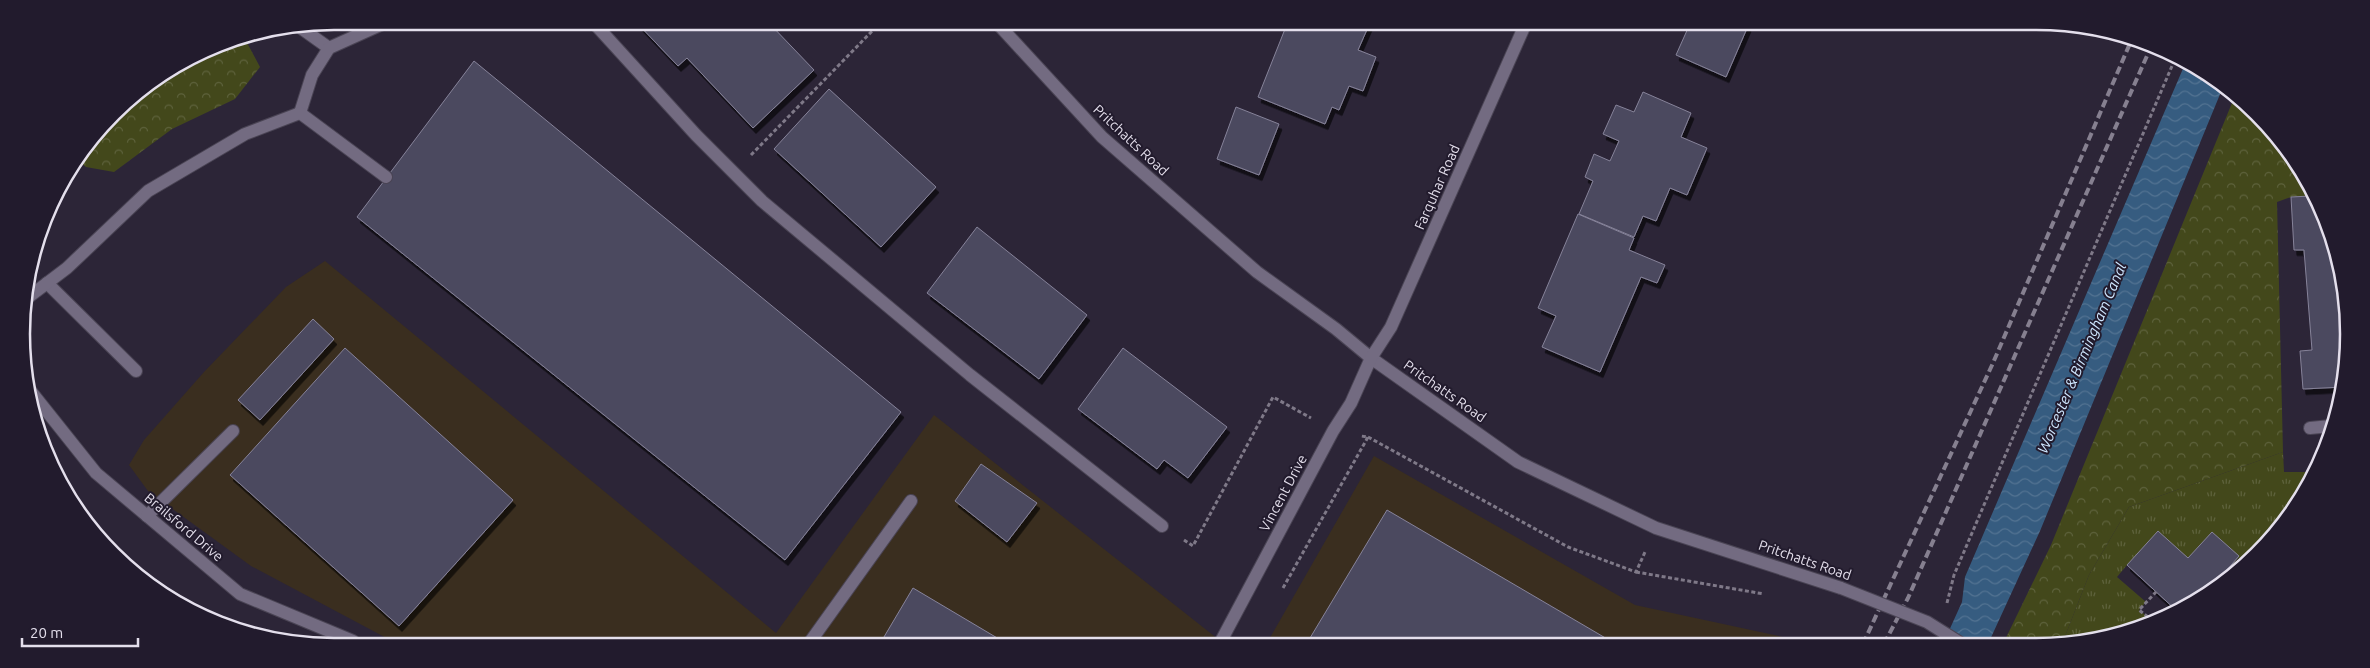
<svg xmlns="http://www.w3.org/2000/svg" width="2370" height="668" font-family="Ubuntu,sans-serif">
	<defs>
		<pattern id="grass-tufts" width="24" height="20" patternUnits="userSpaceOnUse" patternTransform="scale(1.25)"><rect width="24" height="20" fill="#43481b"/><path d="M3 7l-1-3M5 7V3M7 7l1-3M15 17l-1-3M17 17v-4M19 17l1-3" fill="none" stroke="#5e623c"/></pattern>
		<pattern id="forest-crowns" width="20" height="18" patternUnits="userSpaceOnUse" patternTransform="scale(1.25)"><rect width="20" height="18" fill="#43481b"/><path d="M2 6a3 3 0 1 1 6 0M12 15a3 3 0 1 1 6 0" fill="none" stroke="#5e623c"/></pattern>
		<pattern id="water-waves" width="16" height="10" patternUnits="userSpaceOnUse" patternTransform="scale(1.25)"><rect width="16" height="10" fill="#365c80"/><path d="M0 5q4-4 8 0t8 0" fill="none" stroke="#537392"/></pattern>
		<filter id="shadow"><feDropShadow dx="3" dy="5.5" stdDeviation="0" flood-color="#0009"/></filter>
	</defs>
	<rect width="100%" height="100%" fill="#2c2537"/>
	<g fill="#3a2e1f">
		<polygon points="325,261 776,633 934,415 1223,643 392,641 251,566 148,491 129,465 144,440 204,372 286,287"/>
		<polygon points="1374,456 1635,605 1806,642 1805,644 1267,643"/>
	</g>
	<polygon fill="url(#grass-tufts)" points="2283,452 2284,472 2314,472 2307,490 2242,569 2215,588 2160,540 2127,565 2117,577 2146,602 2139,610 2153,621 2077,644 2062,644 2089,575 2129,507"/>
	<g fill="url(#forest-crowns)">
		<polygon points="245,39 260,67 235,99 172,129 114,172 86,167 80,162 128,99 215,45"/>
		<polygon points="2234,98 2296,160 2311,196 2291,197 2277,202 2283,452 2129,507 2089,575 2062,644 2003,644 2051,545"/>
	</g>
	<polygon fill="url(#water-waves)" points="2185,64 2210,74 2223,87 2040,531 1988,644 1943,644 1962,602 1965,577"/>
	<g fill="#4c495e" stroke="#86839a" filter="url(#shadow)">
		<polygon points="636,22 769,23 814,70 753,128 687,58 678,66"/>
		<polygon points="1287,24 1369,25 1358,50 1376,57 1363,91 1349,86 1339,110 1332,107 1325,124 1258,97"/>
		<polygon points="1689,26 1748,26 1726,77 1676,55"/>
		<polygon points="474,61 901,412 785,560 357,217"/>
		<polygon points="829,89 936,187 881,247 774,149"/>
		<polygon points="1643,92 1691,113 1681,137 1707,148 1687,195 1670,188 1656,221 1643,216 1634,237 1579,214 1593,181 1585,177 1594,154 1610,161 1619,141 1603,134 1616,105 1634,112"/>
		<polygon points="1236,107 1279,124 1259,175 1217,159"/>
		<polygon points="2311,196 2343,273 2343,387 2303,389 2300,351 2312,350 2304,250 2294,250 2291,197"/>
		<polygon points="1578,214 1634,238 1629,250 1665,265 1657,283 1641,277 1600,372 1542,347 1556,316 1538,308"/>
		<polygon points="977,227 1087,315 1039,379 927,293"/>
		<polygon points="313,319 334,339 260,420 238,400"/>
		<polygon points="345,348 513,500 399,626 230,475"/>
		<polygon points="1123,348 1227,427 1188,478 1164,460 1157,469 1078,409"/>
		<polygon points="981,464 1037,503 1007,542 955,501"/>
		<polygon points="1387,510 1614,643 1307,643"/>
		<polygon points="2158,531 2188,558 2212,532 2239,556 2218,580 2222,583 2178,612 2127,565"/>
		<polygon points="913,588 1004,642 881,642"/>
	</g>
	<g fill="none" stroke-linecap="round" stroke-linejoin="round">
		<defs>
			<g id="minor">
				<polyline points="593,22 696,135 762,201 970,375 1162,526"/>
				<polyline points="997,23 1102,137 1257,272 1336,329 1371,358 1518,462 1656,528 1841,588"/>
				<polyline points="301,28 329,48"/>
				<polyline points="300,113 312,75 329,48 389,21"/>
				<polyline points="47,283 136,371"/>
				<polyline points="26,299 67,268 148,191 245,134 300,113 386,177"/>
				<polyline points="29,389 96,473 240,594 353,641"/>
				<polyline points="2310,428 2331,426"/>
				<polyline points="147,516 233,431"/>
				<polyline points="810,642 911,501"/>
				<polyline points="1220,643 1333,431 1351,403 1371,358 1391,327 1525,25"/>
			</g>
		</defs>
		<use href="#minor" stroke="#4a4454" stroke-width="14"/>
		<g stroke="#7f7988" stroke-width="3" stroke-dasharray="4 2.5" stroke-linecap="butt">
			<polyline points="751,155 880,23"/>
			<polyline points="1368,437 1568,547 1636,572 1645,552"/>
			<polyline points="1184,540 1193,546 1273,397 1311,418"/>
			<polyline points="1636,572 1764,594"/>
			<polyline points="1283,588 1368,437 1361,436"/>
			<polyline points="1947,603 1954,575 2175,59"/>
			<polyline points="2153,621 2139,610 2156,592"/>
		</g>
		<use href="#minor" stroke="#736b81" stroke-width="12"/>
		<g stroke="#868090" stroke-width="4" stroke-dasharray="8 4" stroke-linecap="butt">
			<polyline points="1863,644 1993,363 2131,41"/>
			<polyline points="1884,644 1908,598 2150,49"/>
		</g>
		<defs>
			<polyline id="minor-bridge" points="1841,588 1927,622 1962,644"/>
		</defs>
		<use href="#minor-bridge" stroke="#4a4454" stroke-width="14" stroke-linecap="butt"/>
		<use href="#minor-bridge" stroke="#736b81" stroke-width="12"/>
	</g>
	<g text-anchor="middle" stroke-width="4" stroke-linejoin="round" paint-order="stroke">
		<g font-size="14" fill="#e4dfec" stroke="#221b2d">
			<text transform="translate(1131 140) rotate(43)" y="5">Pritchatts Road</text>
			<text transform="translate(1437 187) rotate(-66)" y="5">Farquhar Road</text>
			<text transform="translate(1445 391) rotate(35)" y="5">Pritchatts Road</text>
			<text transform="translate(1283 493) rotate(-62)" y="5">Vincent Drive</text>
			<text transform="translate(184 527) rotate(40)" y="5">Brailsford Drive</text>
			<text transform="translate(1805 560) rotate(19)" y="5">Pritchatts Road</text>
		</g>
		<g font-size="15" font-style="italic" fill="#cfe7ff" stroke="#221b2d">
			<text transform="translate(2082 358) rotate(-67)" y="5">Worcester &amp; Birmingham Canal</text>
		</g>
	</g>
	<path d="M0 0H2370V668H0ZM334 30H2036A304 304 0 0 1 2340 334V334A304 304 0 0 1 2036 638H334A304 304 0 0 1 30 334V334A304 304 0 0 1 334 30Z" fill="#221b2d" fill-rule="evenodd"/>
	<path fill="none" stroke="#e4dfec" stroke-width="2.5" d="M334 30H2036A304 304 0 0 1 2340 334V334A304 304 0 0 1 2036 638H334A304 304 0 0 1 30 334V334A304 304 0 0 1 334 30Z"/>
	<path d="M22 638v8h116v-8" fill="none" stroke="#e4dfec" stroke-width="2.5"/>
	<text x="30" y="638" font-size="15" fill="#e4dfec" stroke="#221b2d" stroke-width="4" paint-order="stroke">20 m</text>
</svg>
